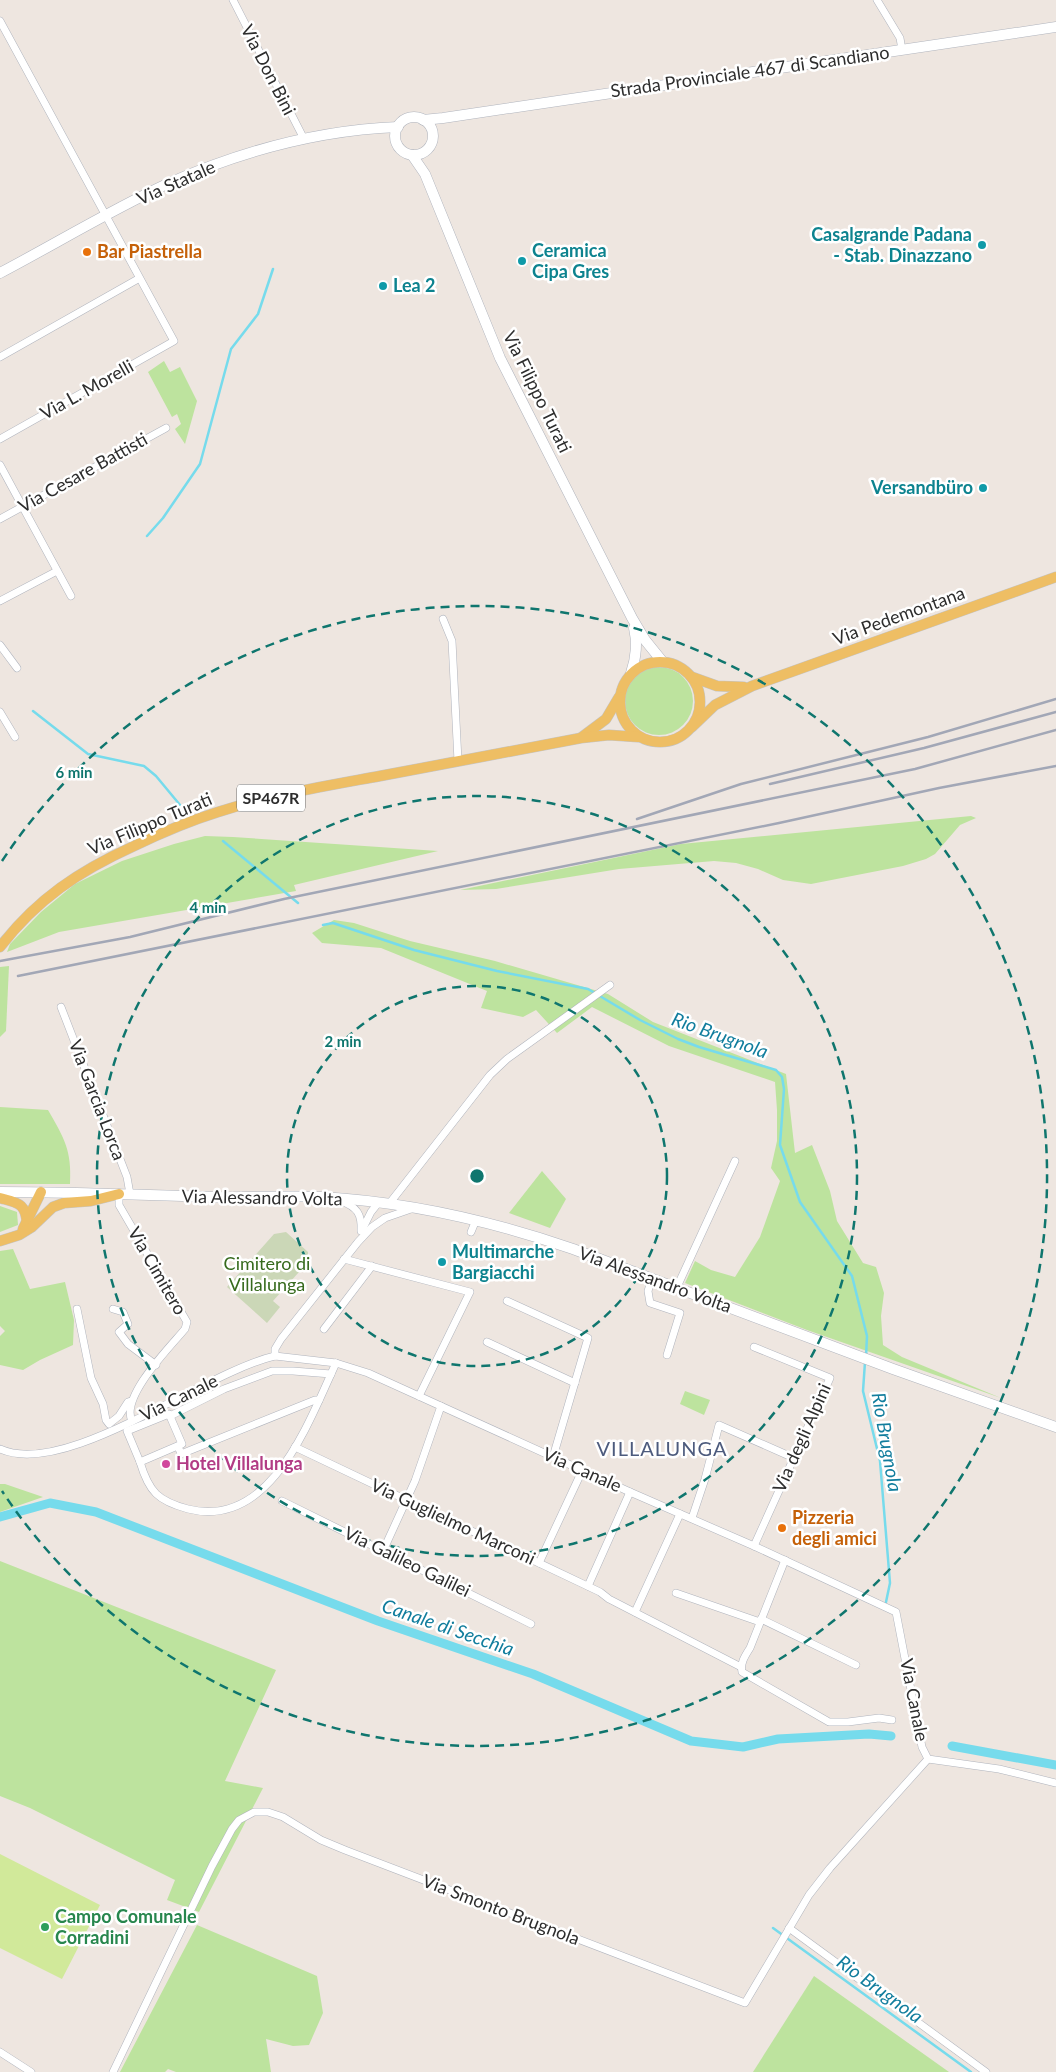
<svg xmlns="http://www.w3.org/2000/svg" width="1056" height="2072" font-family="Lato,sans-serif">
	<rect width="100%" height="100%" fill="#eee6e0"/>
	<g fill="#bde39e">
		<polygon points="164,361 170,372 180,367 197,401 185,444 175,429 181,424 177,414 172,417 148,372"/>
		<circle cx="659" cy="701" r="34"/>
		<polygon points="971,816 976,818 960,825 935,854 926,859 903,866 811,884 783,880 758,869 736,863 714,861 619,869 496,889 460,890 681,844"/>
		<polygon points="205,836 233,837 438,851 294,885 296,891 59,932 7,952 10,944 41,912 75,884 122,861 174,844"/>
		<polygon points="334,920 354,923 410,941 495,961 608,994 653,1022 786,1074 795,1153 812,1145 830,1191 837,1221 863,1263 876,1267 884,1293 881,1316 883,1345 902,1357 1001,1398 807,1330 685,1283 695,1261 711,1270 735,1277 760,1237 780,1181 771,1168 777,1141 777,1110 775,1082 669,1046 592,1007 557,1033 536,1010 523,1017 481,1008 487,991 381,948 322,943 312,933"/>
		<polygon points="9,966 6,1031 0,1037 0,967"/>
		<path d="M0 1107 48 1110C64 1138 72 1150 70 1184H0Z"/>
		<polygon points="542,1171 566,1199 550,1228 509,1213"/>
		<polygon points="0,1206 17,1212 18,1225 0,1232"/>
		<polygon points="13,1249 30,1289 65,1282 74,1320 73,1345 40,1360 23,1370 0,1365 0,1336 5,1331 0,1326 0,1251"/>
		<polygon points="685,1391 710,1400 704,1415 680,1404"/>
		<polygon points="0,1484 5,1484 43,1497 0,1512"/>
		<polygon points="0,1561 276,1670 225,1781 263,1788 199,1912 167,1900 175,1880 30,1808 0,1796"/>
		<polygon points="197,1925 317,1976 323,2013 309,2045 293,2046 266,2039 271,2072 176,2072 168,2069 165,2072 120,2072"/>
		<polygon points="814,1976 949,2072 753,2072"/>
	</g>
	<polygon fill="#cbd7b7" points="286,1232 308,1252 308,1262 273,1301 280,1307 267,1323 227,1287 274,1234"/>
	<polygon fill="#d1e99a" points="0,1854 100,1905 62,1979 0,1948"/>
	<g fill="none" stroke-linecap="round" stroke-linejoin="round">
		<g stroke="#76dbec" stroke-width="2.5">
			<polyline points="147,536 163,518 200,464 231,349 258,314 273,269"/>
			<polyline points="33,711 88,754 144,766 156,776 185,811"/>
			<polyline points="223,841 298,903"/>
			<polyline points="323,925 333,923 414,950 497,971 588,989 640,1020 678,1039 699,1047 776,1070 782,1077 784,1089 780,1145 800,1202 852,1276 867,1336 866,1357"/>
			<polyline points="865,1362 863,1391 880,1461 890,1583 886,1602"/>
			<polyline points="773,1928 971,2072"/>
		</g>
		<g stroke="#76dbec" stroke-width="9">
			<polyline points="0,1517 50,1503 96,1512 378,1621 533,1674 691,1741 743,1747 778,1739 869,1734 891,1736"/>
			<polyline points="952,1746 1056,1765"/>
		</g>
		<defs>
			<g id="street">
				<polyline points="233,0 304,139"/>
				<polyline points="877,0 900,38 902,50"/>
				<polyline points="0,21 174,341 0,439"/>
				<polyline points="0,357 138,279"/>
				<polyline points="0,465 71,596"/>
				<polyline points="0,519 166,428"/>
				<polyline points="0,601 57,571"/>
				<polyline points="443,619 452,641 458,761"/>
				<polyline points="0,645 17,668"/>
				<polyline points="0,712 15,737"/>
				<polyline points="61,1007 127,1177 130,1194"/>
				<path d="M119 1194V1205L187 1322 185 1329C170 1347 120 1397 132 1421"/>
				<path d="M341 1201C357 1207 362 1214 361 1231"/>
				<polyline points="389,1204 490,1075 507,1059 610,985"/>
				<polyline points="363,1228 371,1212 379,1202"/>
				<polyline points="471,1232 476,1220"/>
				<polyline points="344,1259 470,1292 419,1396"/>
				<polyline points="652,1278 648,1291 650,1303 680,1313 667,1355"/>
				<polyline points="677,1287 735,1161"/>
				<polyline points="507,1301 588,1338 553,1457"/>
				<polyline points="77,1309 91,1378 103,1404 106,1420 109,1424 119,1416 128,1402 131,1401"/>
				<polyline points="113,1309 123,1312 128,1324 119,1332 128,1344 156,1365"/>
				<polyline points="324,1329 372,1266"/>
				<polyline points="487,1342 575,1383"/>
				<polyline points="754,1347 830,1378 754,1546"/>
				<polyline points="275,1356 275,1349 281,1339 358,1242 372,1227 385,1218 411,1209"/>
				<polygon points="169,1414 182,1444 140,1462 127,1431"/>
				<polyline points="170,1416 224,1389 272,1371 293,1371 331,1374"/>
				<polyline points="178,1446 181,1454 315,1400 319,1400"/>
				<polyline points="295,1447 600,1592 609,1599 741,1667"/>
				<path d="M0 1449C66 1479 204 1372 275 1356L336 1363 368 1373 630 1492 754 1546 896 1612 922 1747 928 1759"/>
				<path d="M140 1462C149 1492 158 1501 188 1509 271 1530 309 1421 336 1363"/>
				<polyline points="282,1501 531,1624"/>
				<polyline points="692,1518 705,1479 719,1425 794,1458"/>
				<polyline points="383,1551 415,1481 441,1406"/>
				<path d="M785 1560 750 1648C745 1656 740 1663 742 1672L829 1722H848L879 1718 892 1720"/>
				<polyline points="539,1563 582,1471"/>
				<polyline points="588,1586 630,1492"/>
				<polyline points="676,1593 760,1622"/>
				<polyline points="635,1612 680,1514"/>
				<polyline points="761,1619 856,1665"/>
				<polyline points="928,1759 999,1769 1056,1783"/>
				<polyline points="789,1928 986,2072"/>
				<polyline points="0,2052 31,2072"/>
				<polyline points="113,2072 212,1866 232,1829 239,1820 254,1812 268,1812 283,1817 321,1840 345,1850 745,2003 809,1895 830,1868 928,1759"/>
			</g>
			<g id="secondary">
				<circle cx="414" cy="136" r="19"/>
				<polyline points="423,120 443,118 1056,27"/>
				<polyline points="412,155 425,174 500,358 632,618 645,640 662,661"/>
				<path d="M0 273C55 244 111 210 167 184 239 152 319 130 398 127"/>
				<path d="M631 673C636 658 638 644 634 628"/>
				<path d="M0 1192C71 1192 141 1195 212 1197 249 1198 285 1195 322 1197 408 1202 492 1221 573 1249L893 1369 1056 1427"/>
			</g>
			<g id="primary">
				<circle cx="660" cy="702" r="40"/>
				<polyline points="692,677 717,686 744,687"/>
				<polyline points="692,727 715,705 752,686 1056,577"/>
				<polyline points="582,737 606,719 619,697"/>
				<path d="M0 947C37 899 79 871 134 846 161 833 189 821 218 812 271 795 326 786 380 776 447 763 514 751 581 738L609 735 638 737"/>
				<path d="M0 1198C18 1203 26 1203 27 1224"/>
				<polyline points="23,1229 41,1192"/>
				<polyline points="0,1241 19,1235 32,1227 53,1207 64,1203 91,1201 119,1194"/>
			</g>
		</defs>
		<use href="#street" stroke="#b0b4bd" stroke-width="8"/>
		<use href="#secondary" stroke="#b0b4bd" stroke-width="11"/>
		<use href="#primary" stroke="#c4c4c4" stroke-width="11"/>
		<use href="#street" stroke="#fff" stroke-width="7"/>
		<use href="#secondary" stroke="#fff" stroke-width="10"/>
		<use href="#primary" stroke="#eebe64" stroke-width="10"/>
		<g stroke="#a2a7b6" stroke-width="2.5">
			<polyline points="770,784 924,748 1056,712"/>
			<polyline points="637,819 741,784 928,737 1056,699"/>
			<polyline points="0,961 130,937 284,899 915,769 1056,730"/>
			<polyline points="18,976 779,823 939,788 1056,766"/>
		</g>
	</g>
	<g fill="none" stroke="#0f766e" stroke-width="2.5" stroke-dasharray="9 6">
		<circle cx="477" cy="1176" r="190"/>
		<circle cx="477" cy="1176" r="380"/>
		<path d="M2 861A570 570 0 1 1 2 1491"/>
	</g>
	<g fill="#0f9aa8" stroke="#fff" stroke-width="2">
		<circle cx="982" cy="245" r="5"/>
		<circle cx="522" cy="261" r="5"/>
		<circle cx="383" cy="286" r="5"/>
		<circle cx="983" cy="488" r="5"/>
		<circle cx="442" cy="1262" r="5"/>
	</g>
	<g fill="#e8710a" stroke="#fff" stroke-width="2">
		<circle cx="87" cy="252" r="5"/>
		<circle cx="782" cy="1528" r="5"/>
	</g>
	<circle fill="#d1479c" stroke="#fff" stroke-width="2" cx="166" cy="1464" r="5"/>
	<circle fill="#2e9e5b" stroke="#fff" stroke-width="2" cx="45" cy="1927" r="5"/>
	<g text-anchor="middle" stroke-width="5" stroke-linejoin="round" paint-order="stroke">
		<rect fill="#fff" stroke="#6c6c6c" stroke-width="1" x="237" y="784.5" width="68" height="27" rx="4"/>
		<g font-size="16" font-weight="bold" fill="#2d2d2d">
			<text x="271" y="804">SP467R</text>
		</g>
		<g font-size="18" fill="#2d2d2d" stroke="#fff">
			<text transform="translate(268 70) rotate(63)" y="6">Via Don Bini</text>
			<text transform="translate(750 72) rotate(-8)" y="6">Strada Provinciale 467 di Scandiano</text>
			<text transform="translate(176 183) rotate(-24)" y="6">Via Statale</text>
			<text transform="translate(87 390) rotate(-29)" y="6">Via L. Morelli</text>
			<text transform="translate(537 392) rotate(64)" y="6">Via Filippo Turati</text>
			<text transform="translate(83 473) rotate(-29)" y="6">Via Cesare Battisti</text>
			<text transform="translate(899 616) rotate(-20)" y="6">Via Pedemontana</text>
			<text transform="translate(150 824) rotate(-23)" y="6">Via Filippo Turati</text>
			<text transform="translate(97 1100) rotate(69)" y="6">Via Garcia Lorca</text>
			<text transform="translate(262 1198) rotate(1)" y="6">Via Alessandro Volta</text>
			<text transform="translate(157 1271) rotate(60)" y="6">Via Cimitero</text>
			<text transform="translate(655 1280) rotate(20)" y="6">Via Alessandro Volta</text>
			<text transform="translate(179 1398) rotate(-26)" y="6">Via Canale</text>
			<text transform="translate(802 1438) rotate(-66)" y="6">Via degli Alpini</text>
			<text transform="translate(582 1470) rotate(24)" y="6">Via Canale</text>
			<text transform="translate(453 1522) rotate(25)" y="6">Via Guglielmo Marconi</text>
			<text transform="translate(407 1562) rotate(26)" y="6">Via Galileo Galilei</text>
			<text transform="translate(914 1700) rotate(79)" y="6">Via Canale</text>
			<text transform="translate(501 1910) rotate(21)" y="6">Via Smonto Brugnola</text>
		</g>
		<g font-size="18" font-weight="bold" fill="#0d838f" stroke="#fff" text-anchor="start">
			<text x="972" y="241" text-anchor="end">Casalgrande Padana<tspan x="972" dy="21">- Stab. Dinazzano</tspan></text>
			<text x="532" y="257">Ceramica<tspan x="532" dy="21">Cipa Gres</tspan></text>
			<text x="393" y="292">Lea 2</text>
			<text x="973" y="494" text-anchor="end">Versandbüro</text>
			<text x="452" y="1258">Multimarche<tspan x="452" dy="21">Bargiacchi</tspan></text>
		</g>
		<g font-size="18" font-weight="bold" fill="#c56008" stroke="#fff" text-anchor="start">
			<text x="97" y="258">Bar Piastrella</text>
			<text x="792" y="1524">Pizzeria<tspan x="792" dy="21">degli amici</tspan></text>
		</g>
		<g font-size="18" fill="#366a1d" stroke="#fff">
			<text x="267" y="1270">Cimitero di<tspan x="267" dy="21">Villalunga</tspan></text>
		</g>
		<g font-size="18" font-weight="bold" fill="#b23c85" stroke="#fff" text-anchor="start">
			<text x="176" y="1470">Hotel Villalunga</text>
		</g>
		<g font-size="18" font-weight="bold" fill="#27864d" stroke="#fff" text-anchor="start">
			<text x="55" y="1923">Campo Comunale<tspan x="55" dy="21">Corradini</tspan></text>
		</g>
		<g font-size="19" font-style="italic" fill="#117d9d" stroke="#fff">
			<text transform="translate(720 1035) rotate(20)" y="7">Rio Brugnola</text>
			<text transform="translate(887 1442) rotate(80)" y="7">Rio Brugnola</text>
			<text transform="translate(448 1627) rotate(19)" y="7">Canale di Secchia</text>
			<text transform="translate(880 1989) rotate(36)" y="7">Rio Brugnola</text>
		</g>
		<g font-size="20" letter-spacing="1" fill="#4d5b7d" stroke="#fff">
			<text x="662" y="1456">VILLALUNGA</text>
		</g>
	</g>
	<circle cx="477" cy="1176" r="8" fill="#0f766e" stroke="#fff" stroke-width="2.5"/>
	<g font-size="15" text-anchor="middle" font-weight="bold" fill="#0f766e" stroke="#fff" stroke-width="5" stroke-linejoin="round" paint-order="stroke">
		<text x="74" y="778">6 min</text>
		<text x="208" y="913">4 min</text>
		<text x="343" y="1047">2 min</text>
	</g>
</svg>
